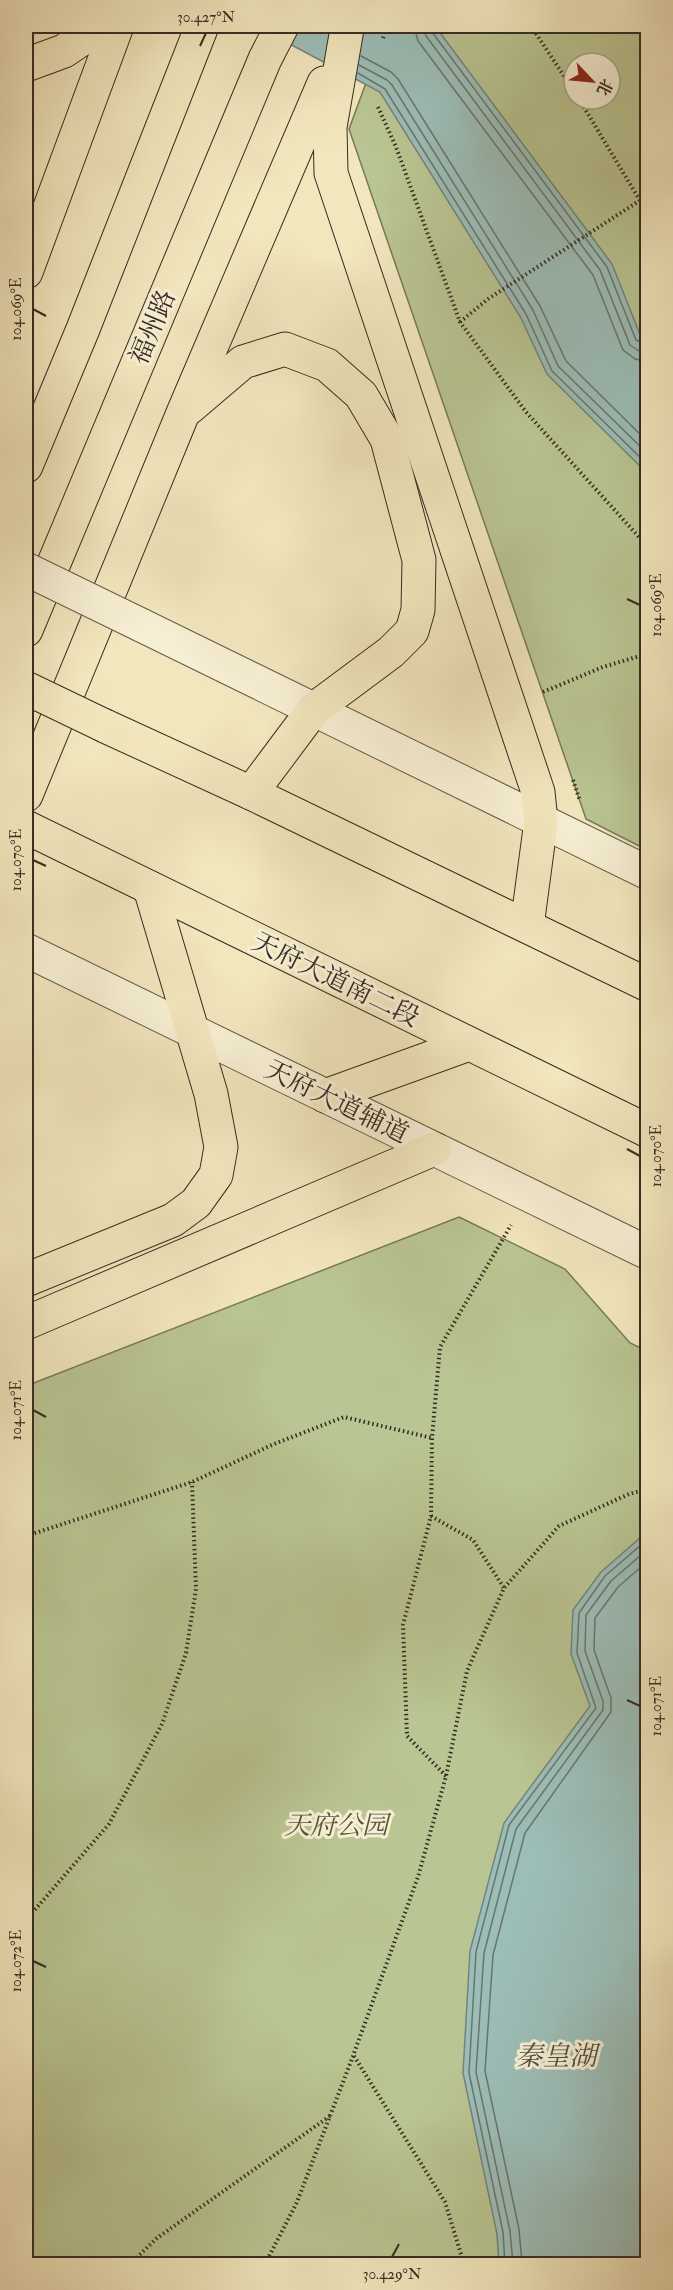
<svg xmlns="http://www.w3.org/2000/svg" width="673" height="2290" font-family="'IM FELL Double Pica','Noto Serif SC',serif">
	<rect width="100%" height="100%" fill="#f2e6bd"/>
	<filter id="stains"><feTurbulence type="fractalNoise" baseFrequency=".00333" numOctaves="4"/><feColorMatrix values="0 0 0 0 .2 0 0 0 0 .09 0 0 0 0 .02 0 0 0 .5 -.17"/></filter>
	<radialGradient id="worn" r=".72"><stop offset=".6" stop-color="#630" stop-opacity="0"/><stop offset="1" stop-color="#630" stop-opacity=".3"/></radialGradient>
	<g fill="#b9c592" stroke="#78785a" stroke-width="1.5" fill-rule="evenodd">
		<path d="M387 26H647V850L586 819 349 129ZM574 63H610V99H574Z"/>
		<polygon points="459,1217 565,1269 630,1343 647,1351 647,2264 26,2264 26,1386"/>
	</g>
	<g fill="#9cbeb8" stroke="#74847c" stroke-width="1.5">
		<polygon points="256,26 435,26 612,264 641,337 647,341 647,473 547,374 521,318 380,92"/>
		<polygon points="647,1532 647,2264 499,2264 497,2234 463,2073 470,1951 504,1823 590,1706 571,1654 573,1610 601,1572"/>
	</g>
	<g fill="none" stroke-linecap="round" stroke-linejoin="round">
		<g stroke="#6a756d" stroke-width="1.5">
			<polyline points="414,26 418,41 593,275 623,350 635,359 648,362"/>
			<polyline points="423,26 426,36 600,270 630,345 639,351 648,353"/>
			<polyline points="430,26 432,32 607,267 636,340 648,346"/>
			<polyline points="361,56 391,72 398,79 540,306 566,361 648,442"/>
			<polyline points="359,65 387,80 392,85 533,310 558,366 648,454"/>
			<polyline points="358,73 385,89 526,314 552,371 648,465"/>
			<polyline points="505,2264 503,2232 469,2073 476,1952 509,1825 596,1708 577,1653 579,1613 605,1576 648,1539"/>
			<polyline points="513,2264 510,2231 476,2072 484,1953 516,1829 603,1710 603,1701 585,1651 586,1615 611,1581 648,1549"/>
			<polyline points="522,2264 519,2229 485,2071 493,1955 525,1833 611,1712 611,1698 594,1650 595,1618 618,1587 648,1561"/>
		</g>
		<defs>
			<g id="minor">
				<polyline points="141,625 648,873"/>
				<polyline points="26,950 648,1253"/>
			</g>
			<g id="major">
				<polyline points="347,29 330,127 331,173 538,792 541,821 527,926"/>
				<polyline points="26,65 64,51 101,26"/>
				<polyline points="26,272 117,26"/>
				<polyline points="189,408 243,362 285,349 327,365 361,395 387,439 419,560 418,610 412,631 391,652 313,710 251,793"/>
				<polyline points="26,466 83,329 202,26"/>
				<polyline points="26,630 265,59 282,26"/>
				<polyline points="26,795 183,413 324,83"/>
				<polyline points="26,1280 173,1220 196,1203 216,1175 221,1147 211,1094 150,888"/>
				<polyline points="26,1323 434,1149"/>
			</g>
			<g id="highway">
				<polyline points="105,726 251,793 648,985"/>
				<polyline points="26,827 648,1131"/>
				<polyline points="325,1096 469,1044"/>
			</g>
		</defs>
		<use href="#minor" stroke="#665a49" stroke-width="35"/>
		<use href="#major" stroke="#372c22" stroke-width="35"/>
		<use href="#highway" stroke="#372c22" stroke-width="35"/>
		<g stroke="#372c22" stroke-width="4" stroke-dasharray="1.5 3" stroke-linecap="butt">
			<polyline points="531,26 574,91"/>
			<polyline points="383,38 387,26"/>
			<polyline points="579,99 648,214"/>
			<polyline points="378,107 396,147 460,322 526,412 648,547"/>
			<polyline points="460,322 488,299 639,201"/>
			<polyline points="543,692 603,667 643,655 648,656"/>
			<polyline points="573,780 580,801"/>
			<polyline points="431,1516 473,1540 504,1588"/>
			<polyline points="26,1536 192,1482 274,1444 344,1417 432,1438"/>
			<polyline points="446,1776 407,1736 403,1625 431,1516 432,1438 440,1347 511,1225"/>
			<polyline points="26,1920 109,1824 162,1724 186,1653 196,1589 192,1482"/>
			<polyline points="354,2056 445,2202 464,2264"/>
			<polyline points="130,2264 157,2238 330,2116"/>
			<polyline points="265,2264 297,2202 353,2056 418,1877 446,1776 467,1671 504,1588 559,1526 629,1494 648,1489"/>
		</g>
		<use href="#minor" stroke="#f7efd4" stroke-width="33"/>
		<use href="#major" stroke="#f2e6bd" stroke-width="33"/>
		<use href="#highway" stroke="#f2e6bd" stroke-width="33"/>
		<defs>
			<polyline id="minor-bridge" points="26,569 141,625"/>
			<polyline id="highway-bridge" points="26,688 105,726"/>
		</defs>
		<use href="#minor-bridge" stroke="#665a49" stroke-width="35" stroke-linecap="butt"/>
		<use href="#highway-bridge" stroke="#372c22" stroke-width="35" stroke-linecap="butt"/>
		<use href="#minor-bridge" stroke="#f7efd4" stroke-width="33"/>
		<use href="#highway-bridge" stroke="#f2e6bd" stroke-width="33"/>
	</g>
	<path fill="none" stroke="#372c22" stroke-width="2" d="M200 46 206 33M33 309 46 316M627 599 640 605M33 860 46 866M627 1149 640 1156M33 1410 46 1417M627 1700 640 1706M33 1961 46 1967M392 2257 399 2244"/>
	<g text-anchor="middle" stroke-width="6" stroke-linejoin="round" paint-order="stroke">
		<g font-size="26" fill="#372c22" stroke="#f7efd4">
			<text transform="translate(152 327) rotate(-67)" y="9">福州路</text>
			<text transform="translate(336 979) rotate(26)" y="9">天府大道南二段</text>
			<text transform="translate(337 1101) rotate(26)" y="9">天府大道辅道</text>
		</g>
		<g font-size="26" font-style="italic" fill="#58523e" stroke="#f7efd4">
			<text x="336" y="1834">天府公园</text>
		</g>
		<g font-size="27" font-style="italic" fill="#505048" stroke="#f7efd4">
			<text x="556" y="2065">秦皇湖</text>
		</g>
	</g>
	<rect width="673" height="2290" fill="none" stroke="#f2e6bd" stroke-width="66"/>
	<g transform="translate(592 81) rotate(116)"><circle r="28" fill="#f7efd4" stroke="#aaa18d" stroke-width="1.5"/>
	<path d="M0-4.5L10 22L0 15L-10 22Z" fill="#8f2418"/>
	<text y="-9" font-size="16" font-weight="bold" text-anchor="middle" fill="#372c22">北</text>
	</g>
	<rect x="33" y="33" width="607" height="2224" fill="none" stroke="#372c22" stroke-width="2"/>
	<g font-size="15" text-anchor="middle" fill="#372c22">
		<text x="206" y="22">30.427°N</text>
		<text transform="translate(16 309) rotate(-90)" y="5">104.069°E</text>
		<text transform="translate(656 605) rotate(-90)" y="5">104.069°E</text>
		<text transform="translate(16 860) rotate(-90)" y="5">104.070°E</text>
		<text transform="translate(656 1156) rotate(-90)" y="5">104.070°E</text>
		<text transform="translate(16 1410) rotate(-90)" y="5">104.071°E</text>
		<text transform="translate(656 1706) rotate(-90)" y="5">104.071°E</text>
		<text transform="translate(16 1961) rotate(-90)" y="5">104.072°E</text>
		<text x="392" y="2279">30.429°N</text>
	</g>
	<rect width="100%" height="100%" filter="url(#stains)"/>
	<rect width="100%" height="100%" fill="url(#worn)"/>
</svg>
